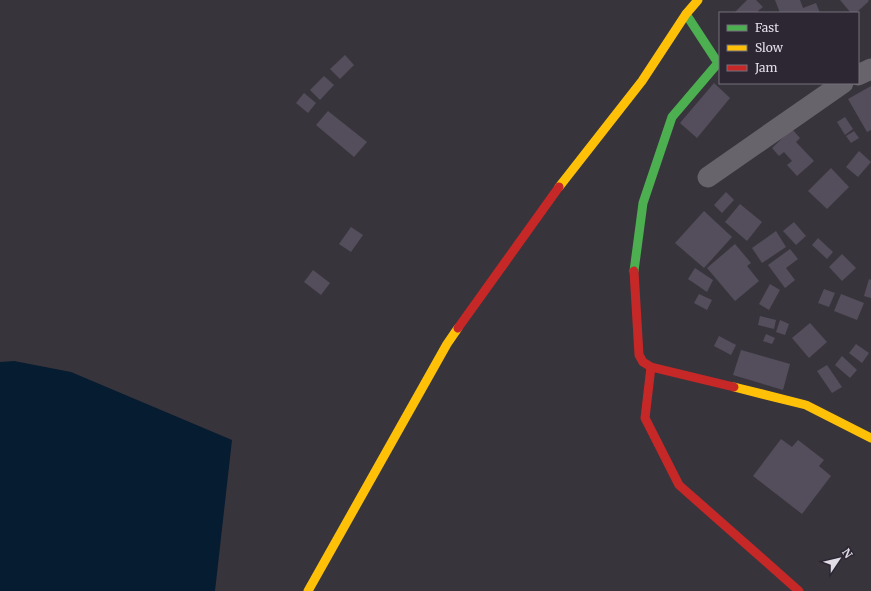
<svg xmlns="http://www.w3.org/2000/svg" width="871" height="591" font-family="Merriweather,serif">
	<rect width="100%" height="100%" fill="#38343c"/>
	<polygon fill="#051c31" points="14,361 71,372 232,440 215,591 0,591 0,362"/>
	<g fill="#544d5b">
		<polygon points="747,0 756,0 763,7 758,11 759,13 734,13"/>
		<polygon points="775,0 800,0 803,8 816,3 820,13 780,13"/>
		<polygon points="840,0 868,0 869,1 856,13 851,13"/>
		<polygon points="345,55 354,65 340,79 330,69"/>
		<polygon points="324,76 334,85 320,100 310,90"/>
		<polygon points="714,83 730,98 697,138 680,123"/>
		<polygon points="871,86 871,130 867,132 848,99"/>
		<polygon points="304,93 316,103 308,113 296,103"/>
		<polygon points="328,111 367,142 354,157 316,125"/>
		<polygon points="845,117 853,129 845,135 837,122"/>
		<polygon points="792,129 800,138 796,142 814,161 797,176 787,165 792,161 784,152 779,156 772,148"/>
		<polygon points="854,131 859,138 851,143 846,136"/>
		<polygon points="859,151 871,162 858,177 846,167"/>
		<polygon points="831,168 849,187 827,209 808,191"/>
		<polygon points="726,192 734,200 722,213 714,205"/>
		<polygon points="740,204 762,222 747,241 725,222"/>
		<polygon points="704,211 732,237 704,268 675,243"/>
		<polygon points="794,222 806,236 796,245 783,231"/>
		<polygon points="351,227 363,235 351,252 339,244"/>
		<polygon points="776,231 786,247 762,263 752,248"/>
		<polygon points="818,238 833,252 827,259 812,245"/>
		<polygon points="735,244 751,263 747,266 759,281 735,301 707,268"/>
		<polygon points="790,249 798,259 786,268 795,280 785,288 768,265"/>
		<polygon points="842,254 856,268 842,281 829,267"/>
		<polygon points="695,268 713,280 707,292 688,279"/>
		<polygon points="313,270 330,283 321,295 304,282"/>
		<polygon points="869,279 871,280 871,298 864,296"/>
		<polygon points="770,284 780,290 769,310 759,304"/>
		<polygon points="824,289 835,293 829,307 818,303"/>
		<polygon points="699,294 712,300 707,310 694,303"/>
		<polygon points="841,294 864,303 857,320 834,311"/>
		<polygon points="760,316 776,320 774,329 758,325"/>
		<polygon points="780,320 789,324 785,335 776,332"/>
		<polygon points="810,323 827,342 809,358 792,338"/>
		<polygon points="766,334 775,338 772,344 763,341"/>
		<polygon points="719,336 736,345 731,355 714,346"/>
		<polygon points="856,344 869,353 862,363 849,353"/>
		<polygon points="741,350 790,364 783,390 733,375"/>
		<polygon points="842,356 857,370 850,378 835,365"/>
		<polygon points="827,365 842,387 832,393 817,371"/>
		<polygon points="781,439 792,447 798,440 824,460 819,466 831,476 802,514 753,476"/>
	</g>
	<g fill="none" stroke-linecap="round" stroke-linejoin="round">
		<g stroke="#68646b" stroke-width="21">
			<polyline points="858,75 871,69"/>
			<polyline points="708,177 843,83"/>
		</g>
		<polyline stroke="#4caf50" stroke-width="9" points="634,271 643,203 672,117 718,63 686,14"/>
		<g stroke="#ffc107" stroke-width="9">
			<polyline points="559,187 642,81 686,14 698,0"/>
			<polyline points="734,387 806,405 871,438"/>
			<polyline points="308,591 447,344 458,328"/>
		</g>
		<g stroke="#c62828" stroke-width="9">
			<polyline points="634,271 639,355 643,362 651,367 734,387"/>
			<polyline points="458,328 559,187"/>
			<polyline points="651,367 645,418 679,485 799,591"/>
		</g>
	</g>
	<rect x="719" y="12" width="140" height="72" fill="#2d2734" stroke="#75707b"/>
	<rect x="727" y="25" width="20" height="6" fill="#4caf50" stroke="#75707b"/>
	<text x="755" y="32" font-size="12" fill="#e1dde6">Fast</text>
	<rect x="727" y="45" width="20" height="6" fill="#ffc107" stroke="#75707b"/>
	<text x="755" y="52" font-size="12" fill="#e1dde6">Slow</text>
	<rect x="727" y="65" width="20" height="6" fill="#c62828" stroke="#75707b"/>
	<text x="755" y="72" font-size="12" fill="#e1dde6">Jam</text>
	<g transform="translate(839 559) rotate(55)" stroke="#2d2734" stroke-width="3" paint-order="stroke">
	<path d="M0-3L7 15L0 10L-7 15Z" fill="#e1dde6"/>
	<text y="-6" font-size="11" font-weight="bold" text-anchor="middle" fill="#e1dde6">N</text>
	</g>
</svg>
